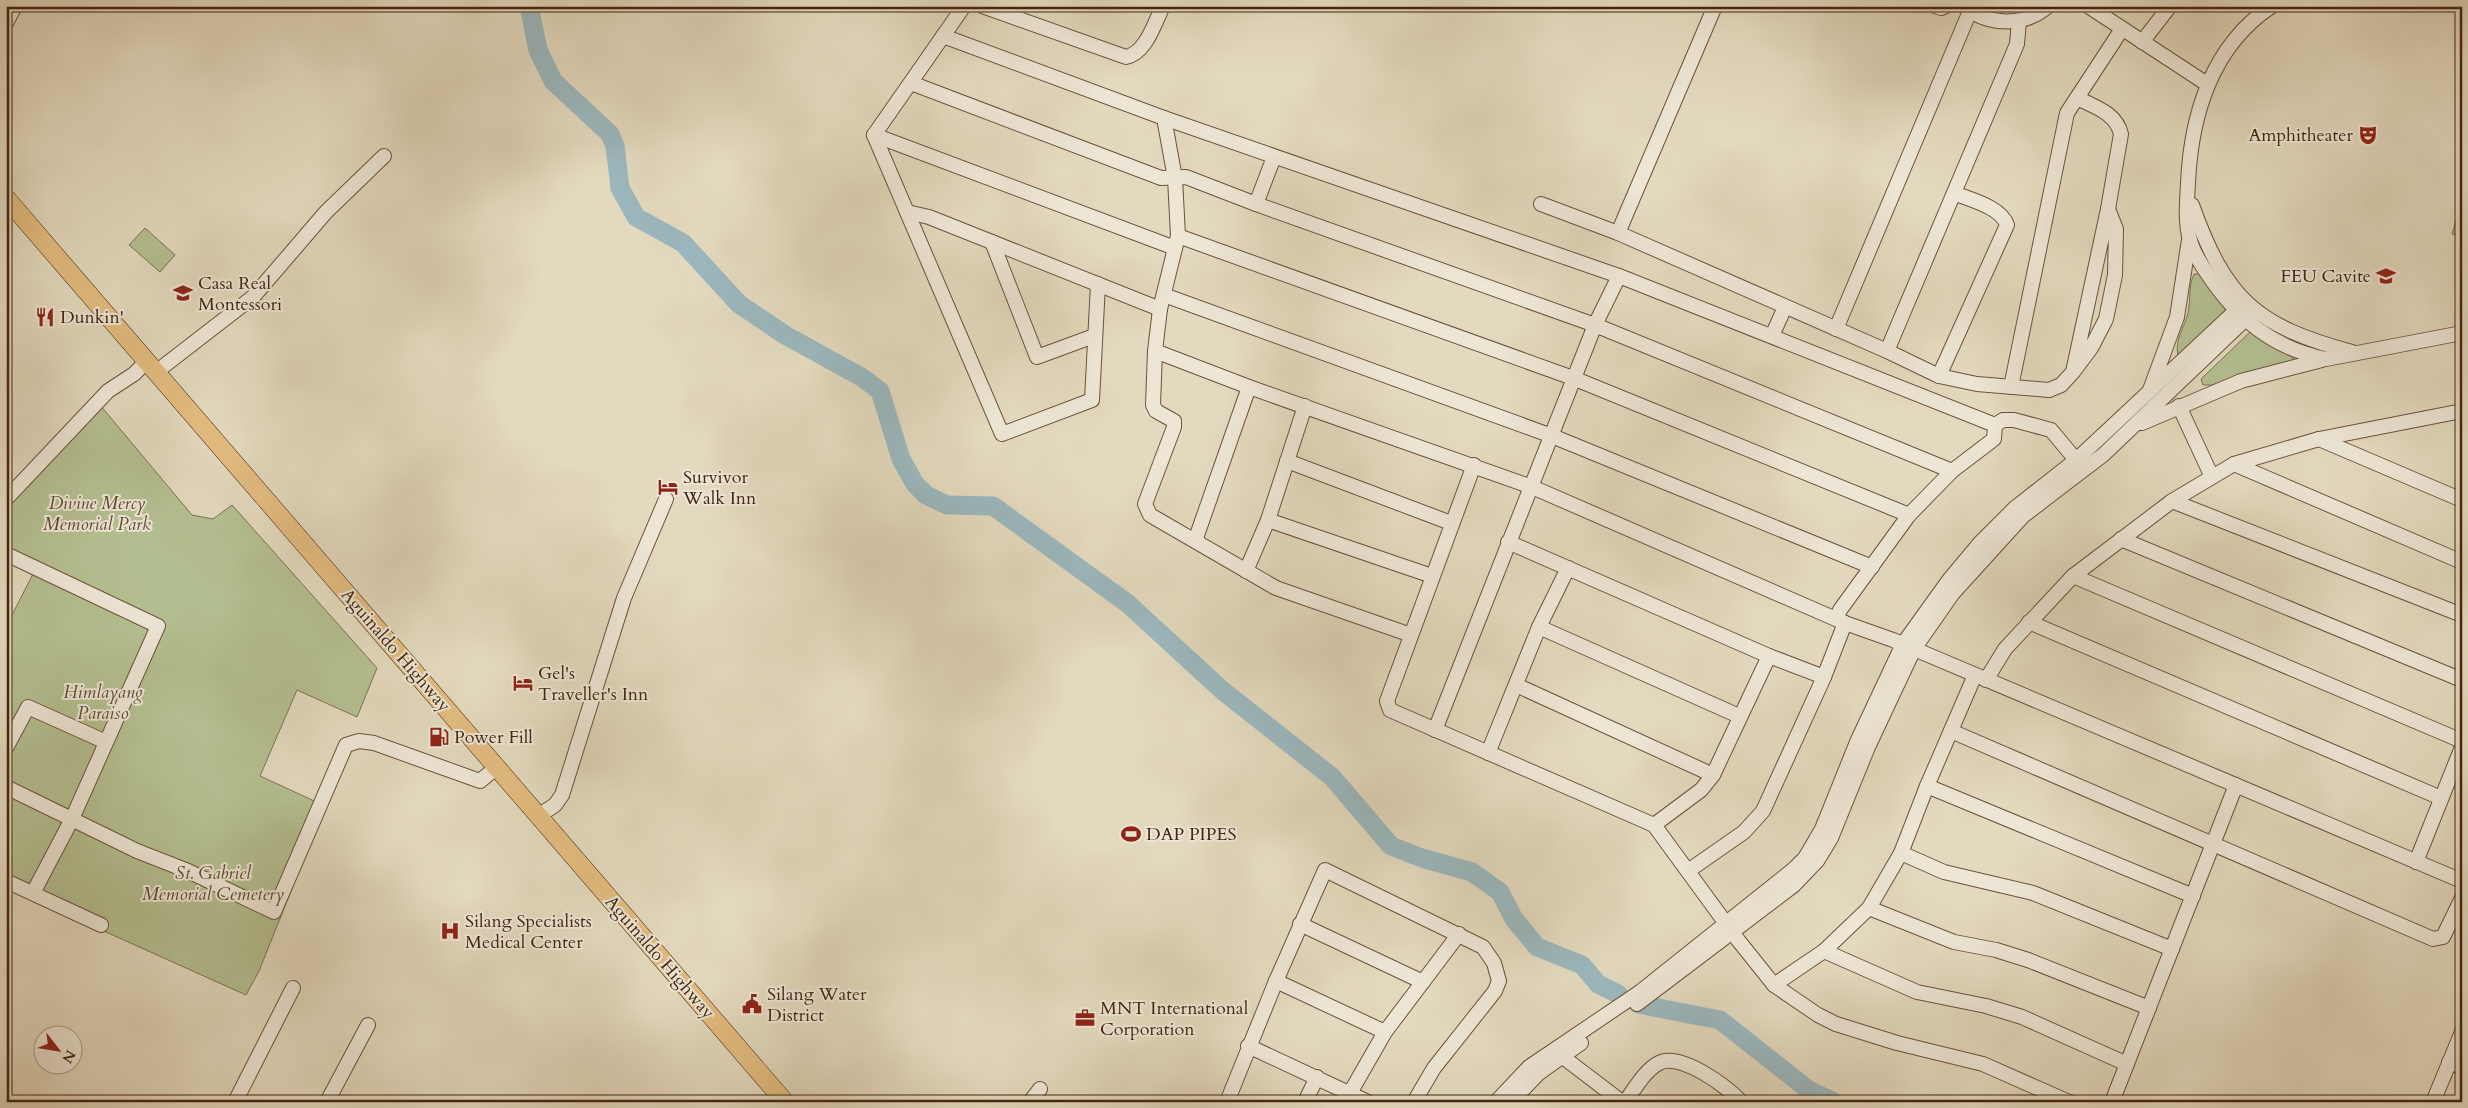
<svg xmlns="http://www.w3.org/2000/svg" width="2468" height="1108" font-family="Cardo,serif">
	<rect width="100%" height="100%" fill="#e3d9be"/>
	<filter id="stains"><feTurbulence type="fractalNoise" baseFrequency=".004" numOctaves="4"/><feColorMatrix values="0 0 0 0 .2 0 0 0 0 .09 0 0 0 0 .02 0 0 0 .5 -.17"/></filter>
	<radialGradient id="worn" r=".72"><stop offset=".6" stop-color="#630" stop-opacity="0"/><stop offset="1" stop-color="#630" stop-opacity=".3"/></radialGradient>
	<g fill="#b4bf91" stroke="#7c7251">
		<polygon points="2459,212 2462,213 2462,237 2452,234"/>
		<polygon points="145,228 175,255 160,272 129,245"/>
		<path d="M2194 274H2201L2229 315 2184 357 2178 355C2174 341 2185 326 2188 313 2191 300 2188 286 2194 274Z"/>
		<polygon points="2251,331 2294,354 2293,359 2290,362 2212,385 2203,385 2201,379"/>
		<polygon points="100,405 192,515 213,519 232,505 377,668 357,717 297,690 260,776 325,806 259,971 246,995 6,887 6,616 11,617 38,564 6,548 6,506"/>
	</g>
	<g fill="none" stroke-linecap="round" stroke-linejoin="round">
		<g stroke="#9bb7bd" stroke-width="19">
			<polyline points="529,6 538,50 553,81 610,134 615,146 620,188 636,217 683,243 739,304 785,335 863,378 880,391 901,459 915,484 926,495 947,505 993,506 1127,603 1223,691 1332,777 1391,846 1422,858 1472,872 1500,892 1514,919 1537,947 1582,965 1598,984 1618,994"/>
			<polyline points="1638,1004 1720,1020 1810,1091 1834,1102"/>
		</g>
		<defs>
			<g id="minor">
				<path d="M982 6 1126 57C1146 53 1154 24 1163 6"/>
				<polyline points="1935,6 1941,8 1946,6"/>
				<path d="M1964 6C1988 26 2024 27 2048 6"/>
				<polyline points="2088,6 2207,84"/>
				<path d="M2272 6C2212 45 2191 115 2188 183 2187 201 2185 222 2190 240 2193 253 2202 266 2209 276 2239 320 2273 348 2326 359L2462 333"/>
				<polyline points="6,23 15,6"/>
				<polyline points="943,36 1164,118 1619,276 1995,425"/>
				<polyline points="2142,42 2170,6"/>
				<polyline points="911,83 1161,178 1186,177 1256,204 1595,325 1952,471"/>
				<path d="M2077 98C2095 107 2116 113 2121 134L2108 209"/>
				<polyline points="1164,118 1175,178 1178,236 1160,309 1155,351 1153,405 1156,411 1174,421 1174,427 1145,504 1150,515 1276,588 1411,635"/>
				<polyline points="874,135 1002,434 1092,400 1098,284"/>
				<polyline points="874,135 1175,248"/>
				<polyline points="874,135 964,6"/>
				<polyline points="1256,204 1274,157"/>
				<polyline points="1541,204 1618,233 1887,351 1939,376 1977,384 2049,390 2061,385 2073,372 2091,348 2106,319 2115,275 2116,229 2108,209 2073,372"/>
				<path d="M2192 205C2226 300 2256 326 2352 352"/>
				<polyline points="907,212 929,217 1160,309"/>
				<polyline points="1618,233 1715,6"/>
				<polyline points="1178,236 1573,378 1909,515"/>
				<polyline points="992,242 1037,357 1094,336"/>
				<polyline points="1164,295 1552,436 1872,567"/>
				<polyline points="1836,329 1970,11"/>
				<polyline points="1772,336 1785,307"/>
				<polyline points="1155,351 1249,387 1532,487 1845,623 1893,640 2462,881"/>
				<polyline points="1887,351 2017,44 2019,21"/>
				<polyline points="156,372 253,297 326,212 384,156"/>
				<path d="M1939 376 2007 225C2001 207 1971 200 1954 193"/>
				<polyline points="2011,387 2067,113 2122,29"/>
				<polyline points="2150,390 2177,317 2189,240"/>
				<polyline points="2179,406 2212,477"/>
				<polyline points="2142,423 2241,381 2322,360"/>
				<polyline points="1995,425 2003,420 2014,420 2051,430 2076,460"/>
				<polyline points="2319,439 2462,500"/>
				<polyline points="1287,461 1451,523"/>
				<polyline points="2234,464 2462,562"/>
				<polyline points="1474,465 1387,701 1390,710 1654,825 1738,940 1774,985 1818,1015 1836,1024 1897,1043 1983,1064 2069,1102"/>
				<polyline points="6,499 108,391 134,374 147,361"/>
				<polyline points="2172,501 2462,615"/>
				<polyline points="1268,520 1432,576"/>
				<polyline points="2121,539 2462,680"/>
				<polyline points="1195,541 1249,387"/>
				<polyline points="1508,542 1769,656 1824,677"/>
				<polyline points="6,554 158,626 72,819 33,893"/>
				<polyline points="1246,571 1268,520 1305,406"/>
				<polyline points="2073,576 2462,741"/>
				<polyline points="1836,619 1840,610 1909,515 1952,471 1994,439 1995,425"/>
				<polyline points="2029,622 2441,798"/>
				<polyline points="1539,627 1739,716"/>
				<polyline points="1986,680 2005,649 2073,576 2172,501 2234,464 2319,439 2462,411"/>
				<polyline points="1516,685 1713,775"/>
				<polyline points="1435,730 1595,325 1619,276"/>
				<polyline points="1951,731 2433,939 2443,937 2462,898"/>
				<polyline points="6,748 28,707 106,742"/>
				<polyline points="1488,753 1539,627 1568,568"/>
				<polyline points="1927,786 2193,896"/>
				<polyline points="6,787 137,851 188,871 274,912 346,745 359,741 374,743 480,781 497,767"/>
				<polyline points="538,816 555,805 562,795 624,598 666,499"/>
				<polyline points="1654,825 1701,790 1713,775 1769,656"/>
				<polyline points="1901,853 1944,872 2033,893 2172,949"/>
				<polyline points="2416,862 2462,747"/>
				<polyline points="1688,871 1744,832 1763,811 1824,677 1845,623"/>
				<polyline points="6,881 101,925"/>
				<polyline points="1869,908 1954,942 1996,950 2028,960 2149,1008"/>
				<polyline points="1300,924 1423,982"/>
				<polyline points="1824,951 1917,992 1986,1006 2022,1017 2127,1064"/>
				<polyline points="1276,981 1385,1032"/>
				<polyline points="1774,985 1824,951 1869,908 1901,853 1927,786 1975,675"/>
				<polyline points="1637,1004 1794,885 1817,861 1831,838 1868,747 1914,649 1953,593 2023,516 2103,455 2255,310"/>
				<polyline points="1248,1046 1368,1102"/>
				<polyline points="1555,1051 1622,1102"/>
				<polyline points="2449,1062 2462,1067"/>
				<polyline points="1350,1093 1385,1032 1459,934"/>
				<polyline points="235,1102 293,988"/>
				<polyline points="327,1102 368,1025"/>
				<polyline points="1030,1102 1040,1089"/>
				<polyline points="1227,1102 1276,981 1325,870 1483,947 1494,963 1499,981 1495,991 1434,1068 1414,1102"/>
				<polyline points="1305,1102 1317,1077"/>
				<polyline points="1496,1102 1529,1067 1640,992 1794,869 1805,858 1822,829 1857,742 1903,644 1949,580 1980,543 2015,508 2076,460 2245,302"/>
				<polyline points="1511,1102 1539,1073 1581,1043"/>
				<path d="M1625 1102C1634 1090 1645 1070 1659 1063 1680 1052 1727 1086 1741 1102"/>
				<polyline points="2112,1102 2236,785"/>
				<polyline points="2433,1102 2462,1032"/>
			</g>
			<polyline id="major" points="6,198 785,1102"/>
		</defs>
		<use href="#minor" stroke="#6c523c" stroke-width="16"/>
		<use href="#major" stroke="#442511" stroke-width="19"/>
		<use href="#minor" stroke="#ede6d5" stroke-width="14"/>
		<use href="#major" stroke="#e2bc7f" stroke-width="18"/>
	</g>
	<defs>
		<symbol id="theatre-bare" viewBox="-9 -9 18 18"><path d="M-5-5.5Q0-4 5-5.5V0Q5 5 0 6Q-5 5-5 0ZM-3.3-2.5H-1v1.5H-3.3ZM1-2.5H3.3v1.5H1ZM-2.8 1Q0 5.5 2.8 1Z" fill="#8f2418" stroke="#ede6d5" stroke-width="2.5" paint-order="stroke"/></symbol>
		<symbol id="university-bare" viewBox="-9 -9 18 18"><path d="M0-5L7-2L0 1L-7-2ZM-4 1L0 2.5L4 1V4Q0 6-4 4Z" fill="#8f2418" stroke="#ede6d5" stroke-width="2.5" paint-order="stroke"/></symbol>
		<symbol id="school-bare" viewBox="-9 -9 18 18"><path d="M0-5L7-2L0 1L-7-2ZM-4 1L0 2.5L4 1V4Q0 6-4 4Z" fill="#8f2418" stroke="#ede6d5" stroke-width="2.5" paint-order="stroke"/></symbol>
		<symbol id="restaurant-bare" viewBox="-9 -9 18 18"><path d="M-5-6h1v4h1v-4h1v4h1v-4h1v5L-1.5 .5V6h-2V.5L-5-1ZM5-6V6H3V1.5H1.5Q1.5-4 5-6Z" fill="#8f2418" stroke="#ede6d5" stroke-width="2.5" paint-order="stroke"/></symbol>
		<symbol id="hotel-bare" viewBox="-9 -9 18 18"><path d="M-6-4.5h1.5V1H6V5H4.5V3h-9V5H-6ZM-4 0a1.8 1.8 0 1 1 3.6 0ZM.5 0V-2.5h3Q6-2.5 6 0Z" fill="#8f2418" stroke="#ede6d5" stroke-width="2.5" paint-order="stroke"/></symbol>
		<symbol id="fuel-bare" viewBox="-9 -9 18 18"><path d="M-5.5-6h7V0h2V4h1.3V-2.5L3-4.5l.8-.8L6-3V5H2.5V1h-1V6h-7ZM-4.2-4.7v3.2H.2V-4.7Z" fill="#8f2418" stroke="#ede6d5" stroke-width="2.5" paint-order="stroke"/></symbol>
		<symbol id="stadium-bare" viewBox="-9 -9 18 18"><path d="M0-5a6.5 5 0 1 0 0 10a6.5 5 0 1 0 0-10ZM-3.5-1.8h7v3.6h-7Z" fill="#8f2418" stroke="#ede6d5" stroke-width="2.5" paint-order="stroke"/></symbol>
		<symbol id="hospital-bare" viewBox="-9 -9 18 18"><path d="M-5-5h3v3.5h4V-5h3V5h-3V1.5h-4V5h-3Z" fill="#8f2418" stroke="#ede6d5" stroke-width="2.5" paint-order="stroke"/></symbol>
		<symbol id="civic-bare" viewBox="-9 -9 18 18"><path d="M-.6-6.5H3V-4.5H.6V-3L4-1V1h2V6H-6V1h2V-1L-.6-3ZM-1.2 2.5V6h2.4V2.5Z" fill="#8f2418" stroke="#ede6d5" stroke-width="2.5" paint-order="stroke"/></symbol>
		<symbol id="office-bare" viewBox="-9 -9 18 18"><path d="M-6-3h4V-5.5h4V-3h4V5H-6ZM-1-4.5V-3h2v-1.5ZM-6 0V1H6V0Z" fill="#8f2418" stroke="#ede6d5" stroke-width="2.5" paint-order="stroke"/></symbol>
	</defs>
	<g fill-rule="evenodd">
		<use href="#theatre-bare" x="2354" y="121" width="28" height="28"/>
		<use href="#university-bare" x="2372" y="262" width="28" height="28"/>
		<use href="#school-bare" x="169" y="279" width="28" height="28"/>
		<use href="#restaurant-bare" x="31" y="303" width="28" height="28"/>
		<use href="#hotel-bare" x="654" y="473" width="28" height="28"/>
		<use href="#hotel-bare" x="509" y="669" width="28" height="28"/>
		<use href="#fuel-bare" x="425" y="723" width="28" height="28"/>
		<use href="#stadium-bare" x="1117" y="820" width="28" height="28"/>
		<use href="#hospital-bare" x="436" y="917" width="28" height="28"/>
		<use href="#civic-bare" x="738" y="990" width="28" height="28"/>
		<use href="#office-bare" x="1071" y="1004" width="28" height="28"/>
	</g>
	<g text-anchor="middle" stroke-width="4" stroke-linejoin="round" paint-order="stroke">
		<g font-size="18" fill="#442511" stroke="#ede6d5" text-anchor="start">
			<text x="2353" y="141" text-anchor="end">Amphitheater</text>
			<text x="2371" y="282" text-anchor="end">FEU Cavite</text>
			<text x="198" y="289">Casa Real<tspan x="198" dy="21">Montessori</tspan></text>
			<text x="60" y="323">Dunkin'</text>
			<text x="683" y="483">Survivor<tspan x="683" dy="21">Walk Inn</tspan></text>
			<text x="538" y="679">Gel's<tspan x="538" dy="21">Traveller's Inn</tspan></text>
			<text x="454" y="743">Power Fill</text>
			<text x="1146" y="840">DAP PIPES</text>
			<text x="465" y="927">Silang Specialists<tspan x="465" dy="21">Medical Center</tspan></text>
			<text x="767" y="1000">Silang Water<tspan x="767" dy="21">District</tspan></text>
			<text x="1100" y="1014">MNT International<tspan x="1100" dy="21">Corporation</tspan></text>
		</g>
		<g font-size="18" font-style="italic" fill="#604c31" stroke="#ede6d5">
			<text x="97" y="509">Divine Mercy<tspan x="97" dy="21">Memorial Park</tspan></text>
			<text x="103" y="698">Himlayang<tspan x="103" dy="21">Paraiso</tspan></text>
			<text x="213" y="879">St. Gabriel<tspan x="213" dy="21">Memorial Cemetery</tspan></text>
		</g>
		<g font-size="18" fill="#442511" stroke="#ede6d5">
			<text transform="translate(396 650) rotate(49)" y="6">Aguinaldo Highway</text>
			<text transform="translate(660 957) rotate(49)" y="6">Aguinaldo Highway</text>
		</g>
	</g>
	<rect width="2468" height="1108" fill="none" stroke="#e3d9be" stroke-width="25"/>
	<rect x="8" y="8" width="2453" height="1093" fill="none" stroke="#442511" stroke-width="2.5"/>
	<rect x="12" y="12" width="2443" height="1083" fill="none" stroke="#442511"/>
	<g transform="translate(58 1050) rotate(121)"><circle r="24" fill="#ede6d5" stroke="#a99987"/>
	<path d="M0-4L9 19L0 12L-9 19Z" fill="#8f2418"/>
	<text y="-8" font-size="14" font-weight="bold" text-anchor="middle" fill="#442511">N</text>
	</g>
	<rect width="100%" height="100%" filter="url(#stains)"/>
	<rect width="100%" height="100%" fill="url(#worn)"/>
</svg>
